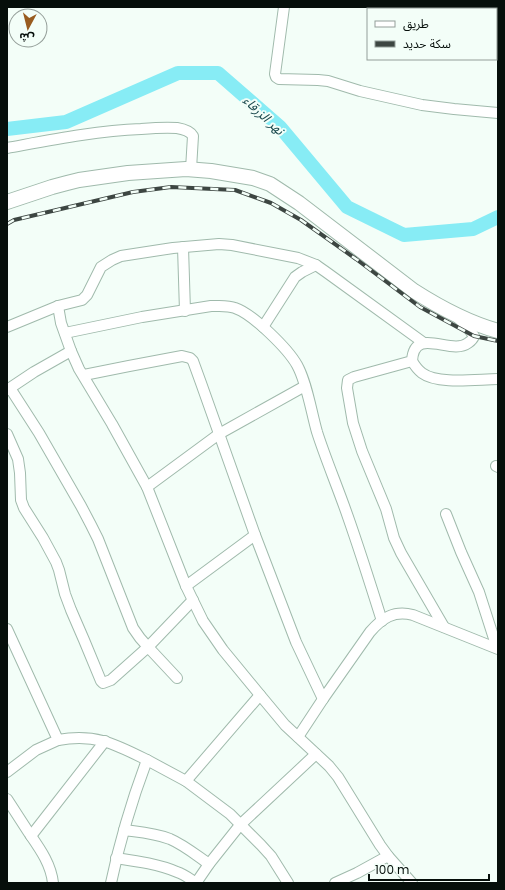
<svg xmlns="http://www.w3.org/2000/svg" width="505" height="890" font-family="Poppins,'Noto Sans Arabic',sans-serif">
	<rect width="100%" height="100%" fill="#f3fef8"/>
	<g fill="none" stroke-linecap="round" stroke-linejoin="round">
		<polyline stroke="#87ecf5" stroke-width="14" points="7,129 66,122 178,73 218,73 280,127 347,207 404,235 473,229 498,217"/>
		<defs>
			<g id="street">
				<polyline points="284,7 275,74 276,77 279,79 318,80 328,81 360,91 422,105 454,109 498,113"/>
				<path d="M7 148C51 140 95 131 141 129 153 128 165 127 177 128 183 129 190 131 193 136L191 169"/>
				<polyline points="183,247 185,311"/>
				<polyline points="58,306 61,323 71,351 79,369 112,424 147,487 186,586 203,621 223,650 260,695 285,725 329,766 338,777 380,845 388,856 412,883"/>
				<polyline points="7,327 58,306 82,300 87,295 101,267 112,260 121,256 173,248 219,244 232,245 298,258 316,265 326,272 424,343"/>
				<polyline points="263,327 295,277 302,272 316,265"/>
				<path d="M65 333 142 317 211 306C220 306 228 305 235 308 253 314 288 349 297 365 307 383 311 411 317 432 326 460 338 488 348 517 360 551 371 586 382 621"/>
				<path d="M412 361C415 366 418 370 422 373 438 385 478 379 498 379"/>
				<polyline points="84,375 129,366 182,356 190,358 193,361 201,383 255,535 296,642 323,699"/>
				<polyline points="10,388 39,433 81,506 91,525 98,539 133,628 140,638 148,647 193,600"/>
				<polyline points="7,390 34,372 71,351"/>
				<polyline points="7,434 18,459 20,473 21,500 24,508 43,538 56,562 59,570 65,594 71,610 84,640 101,681 103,683 111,680 148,647 177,678"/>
				<polyline points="496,466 498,467"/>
				<polyline points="147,487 219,434 305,386"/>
				<polyline points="446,514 461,552 479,592 497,648"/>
				<polyline points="186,586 255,535"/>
				<path d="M444 627 401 553 394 538 386 509 362 451 353 423 347 388 348 380 354 377 412 361C414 325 451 356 468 343 471 341 473 339 474 336L468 328 458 318"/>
				<polyline points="7,629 58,740 36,750 7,772"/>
				<path d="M298 737 323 699 370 632C382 618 394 610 413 615L498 649"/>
				<path d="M58 740C95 733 115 744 147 760 132 800 120 840 111 883"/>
				<polyline points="147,760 186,781 230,814 261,845 271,856 288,883"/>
				<polyline points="186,781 260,695"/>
				<path d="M7 799C14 810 22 822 29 833 40 849 51 864 53 883"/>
				<path d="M124 830C139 832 155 833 170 839 184 845 196 855 209 864"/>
				<polyline points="31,836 105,741"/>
				<path d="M116 858C136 861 158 864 177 872 184 874 190 879 196 883"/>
				<polyline points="196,883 209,864 240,825 316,754"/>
				<polyline points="335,883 357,873 388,856"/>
			</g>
			<path id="secondary" d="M7 202 52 187 67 183 79 180 128 173 186 169 211 171 253 178 270 184 299 203 414 291C439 307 469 323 498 331"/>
		</defs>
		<use href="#street" stroke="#a0baac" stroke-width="12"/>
		<use href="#secondary" stroke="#a0baac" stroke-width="16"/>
		<use href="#street" stroke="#fff" stroke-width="10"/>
		<use href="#secondary" stroke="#fff" stroke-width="14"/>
		<defs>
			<polyline id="rail" points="7,224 14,220 133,192 171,187 235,190 271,203 301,220 356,259 420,307 474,336 498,341"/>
		</defs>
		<use href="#rail" stroke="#3d4642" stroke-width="4"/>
		<use href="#rail" stroke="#f3fef8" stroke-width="2.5" stroke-dasharray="8" stroke-linecap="butt"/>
	</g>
	<g text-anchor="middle" stroke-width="4" stroke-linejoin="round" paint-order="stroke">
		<g font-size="13" font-style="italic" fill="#1d4b4f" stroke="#f3fef8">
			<text transform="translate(264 115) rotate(43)" y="5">نهر الزرقاء</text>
		</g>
	</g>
	<rect width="505" height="890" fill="none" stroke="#060f0b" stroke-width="16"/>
	<rect x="367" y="8" width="130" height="52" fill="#f3fef8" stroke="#949e99"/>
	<rect x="375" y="21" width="20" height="6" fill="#ffffff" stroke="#949e99"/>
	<text x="403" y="28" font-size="12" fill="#060f0b">طريق</text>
	<rect x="375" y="41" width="20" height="6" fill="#3d4642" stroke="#949e99"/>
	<text x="403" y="48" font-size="12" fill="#060f0b">سكة حديد</text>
	<g transform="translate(28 28) rotate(187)"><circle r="19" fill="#f3fef8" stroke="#949e99"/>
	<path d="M0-3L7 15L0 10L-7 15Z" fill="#995c20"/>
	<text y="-6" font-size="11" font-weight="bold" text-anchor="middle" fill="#060f0b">ش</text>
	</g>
	<path d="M369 874v6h120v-6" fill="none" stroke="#060f0b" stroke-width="2"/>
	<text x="375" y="874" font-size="12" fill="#060f0b" stroke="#f3fef8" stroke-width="3" paint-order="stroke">100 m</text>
</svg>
